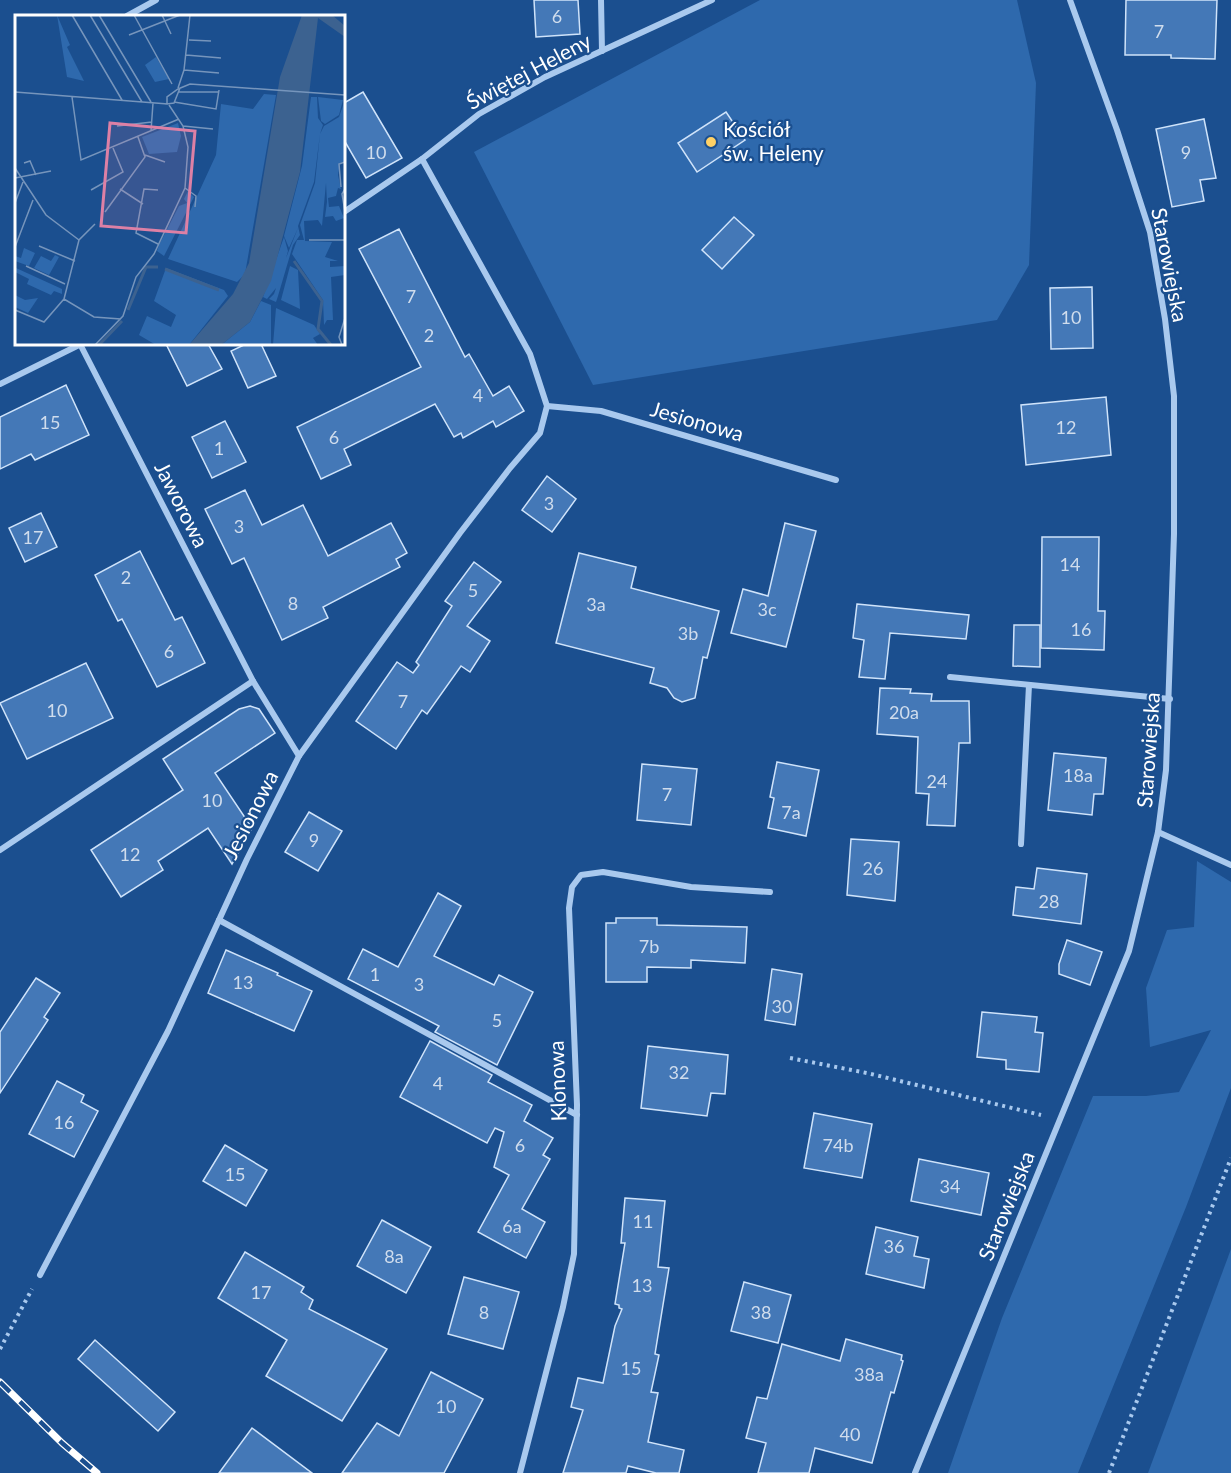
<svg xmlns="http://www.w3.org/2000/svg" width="1231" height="1473" font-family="Lato,sans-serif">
	<rect width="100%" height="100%" fill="#1b4f8f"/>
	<g fill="#2e69ad">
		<polygon points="760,0 1017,0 1036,83 1029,265 997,320 593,385 474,152"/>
		<polygon points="1197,861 1231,882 1231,1088 1186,1207 1078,1473 948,1473 1002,1318 1093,1096 1146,1096 1179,1092 1211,1030 1150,1047 1146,988 1167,930 1194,927"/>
		<polygon points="1231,1249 1231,1473 1148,1473"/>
	</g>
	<g fill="#4478b7" stroke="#cfe3fa" stroke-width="1.5">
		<polygon points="534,0 578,0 580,34 536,37"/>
		<polygon points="1126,0 1217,0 1215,59 1171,58 1171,55 1125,55"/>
		<polygon points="363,92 402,158 366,178 344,140 344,103"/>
		<polygon points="726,112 745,140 697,172 678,143"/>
		<polygon points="1204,119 1216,178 1200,180 1204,201 1172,207 1156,129"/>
		<polygon points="734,217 754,235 722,269 702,250"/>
		<polygon points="399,229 465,357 469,354 493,396 509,386 524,411 496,427 493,421 463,438 461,433 454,437 435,404 344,449 351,465 321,479 297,427 421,367 359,249"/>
		<polygon points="1092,287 1093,348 1051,349 1050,288"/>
		<polygon points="166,344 208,344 222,369 187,386"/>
		<polygon points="246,344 261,344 276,376 248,388 231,351"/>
		<polygon points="66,385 89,435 35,460 31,454 0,469 0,417"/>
		<polygon points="1106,397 1111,455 1026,465 1021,405"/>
		<polygon points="225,421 246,462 212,478 192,437"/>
		<polygon points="547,476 576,499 552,532 522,510"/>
		<polygon points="245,490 262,525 303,505 328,556 391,523 407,553 396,559 400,567 323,607 328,618 282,640 244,558 232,564 205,509"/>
		<polygon points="41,513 57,547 25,562 9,528"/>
		<polygon points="785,523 816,531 786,647 731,633 743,589 768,596"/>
		<polygon points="1042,537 1099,537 1098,611 1105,611 1104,650 1041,648"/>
		<polygon points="140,551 175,620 182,617 205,663 157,687 122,619 118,621 95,575"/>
		<polygon points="579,553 636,567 631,588 719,611 707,658 703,657 695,698 682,702 674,698 667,688 650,683 654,668 556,643"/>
		<polygon points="474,562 501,582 467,626 490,641 470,672 461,666 427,714 422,710 396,749 356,721 397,662 413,673 419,665 416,662 452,606 445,601"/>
		<polygon points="857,604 969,615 966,639 890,633 885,679 859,677 864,640 853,638"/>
		<polygon points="1014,625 1040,625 1040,667 1013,666"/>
		<polygon points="86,663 113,718 27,759 0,703"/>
		<polygon points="880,688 911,689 910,693 932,694 931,701 969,701 970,743 959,743 955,826 927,825 929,794 916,793 918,737 877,734"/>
		<polygon points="250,706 259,709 275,733 215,773 252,828 232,864 208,828 158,861 163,870 121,897 91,850 183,790 163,759 239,709"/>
		<polygon points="1054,753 1106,758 1103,794 1094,794 1092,815 1048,810"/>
		<polygon points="777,762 819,770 806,836 768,828 774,798 770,797"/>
		<polygon points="642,764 697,769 691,825 637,820"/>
		<polygon points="309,812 342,831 318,871 285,852"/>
		<polygon points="851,839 899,842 895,901 847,895"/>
		<polygon points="1037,868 1087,874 1081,924 1013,915 1016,887 1034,889"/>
		<polygon points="438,893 461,906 434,956 494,985 499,975 533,992 497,1065 435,1032 439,1026 348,979 363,949 398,967"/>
		<polygon points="616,918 657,918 657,925 747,927 745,963 691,960 691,968 647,967 647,982 606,982 606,923 616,923"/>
		<polygon points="1067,940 1102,952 1090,985 1059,974 1059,964"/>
		<polygon points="226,950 278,973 277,975 312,991 294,1031 208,993"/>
		<polygon points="772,969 802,974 795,1025 765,1020"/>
		<polygon points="36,978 60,993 44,1017 48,1020 0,1093 0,1032"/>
		<polygon points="982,1012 1037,1017 1035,1032 1043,1033 1039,1072 1006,1069 1006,1060 977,1057"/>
		<polygon points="430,1041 492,1075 488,1082 532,1105 524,1121 553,1138 543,1155 550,1159 522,1209 545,1222 526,1258 478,1232 509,1175 494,1167 504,1132 495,1128 487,1143 400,1097"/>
		<polygon points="648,1046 728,1055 725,1094 711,1093 707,1116 641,1108"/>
		<polygon points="57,1081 84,1095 81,1102 98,1111 74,1157 29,1134"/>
		<polygon points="814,1113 872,1124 862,1178 804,1168"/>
		<polygon points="225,1145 267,1170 246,1206 203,1181"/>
		<polygon points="919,1159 989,1173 981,1215 911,1201"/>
		<polygon points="625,1198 665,1201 658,1267 669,1268 655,1354 659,1355 651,1392 658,1393 648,1442 684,1450 679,1473 656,1473 628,1466 626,1473 563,1473 583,1410 571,1407 578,1378 603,1383 615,1326 622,1309 619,1308 619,1305 615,1304 625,1243 621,1243"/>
		<polygon points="382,1220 431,1247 406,1293 357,1266"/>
		<polygon points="876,1227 918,1237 914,1256 929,1259 924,1288 866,1274"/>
		<polygon points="245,1252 304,1287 301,1292 313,1300 309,1309 387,1349 342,1421 266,1376 287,1340 218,1298"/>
		<polygon points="464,1277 519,1292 503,1349 448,1334"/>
		<polygon points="744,1282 791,1295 778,1343 731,1331"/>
		<polygon points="846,1339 902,1355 901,1360 903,1361 894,1393 891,1392 872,1463 815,1448 809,1473 758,1473 766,1443 746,1438 757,1397 767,1399 782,1344 840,1361"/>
		<polygon points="95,1340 175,1412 158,1431 78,1359"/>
		<polygon points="431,1372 483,1399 444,1473 342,1473 377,1423 399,1436"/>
		<polygon points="252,1428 312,1473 219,1473"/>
	</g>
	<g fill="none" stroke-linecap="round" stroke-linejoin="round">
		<g stroke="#a9c9ee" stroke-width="4" stroke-dasharray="3 4.5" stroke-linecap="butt">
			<polyline points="790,1058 867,1073 1041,1115"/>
			<polyline points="0,1349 32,1289"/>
			<polyline points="1109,1473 1231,1158"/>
		</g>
		<g stroke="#a9c9ee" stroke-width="6">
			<polyline points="601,0 602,51"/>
			<polyline points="127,16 156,0"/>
			<polyline points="344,212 422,159 479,114 545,77 712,0"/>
			<polyline points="0,384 81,344"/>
			<polyline points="547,406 601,411 836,480"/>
			<polyline points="950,677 1170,699"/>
			<polyline points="253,681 299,756"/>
			<polyline points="1158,832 1231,865"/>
			<polyline points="1021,844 1029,685"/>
			<polyline points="0,850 253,681 80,344"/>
			<polyline points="219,920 577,1115"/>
			<polyline points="40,1275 168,1031 247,859 299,756 460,533 510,468 540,433 547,406 530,354 422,159"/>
			<polyline points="520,1473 563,1307 574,1254 577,1105 569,908 572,887 581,875 603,872 691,887 770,892"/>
			<polyline points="915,1473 1129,951 1158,832 1166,770 1174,534 1174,396 1165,319 1150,232 1117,130 1070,0"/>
		</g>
		<defs>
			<polyline id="rail" points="0,1382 62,1443 97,1473"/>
		</defs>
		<use href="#rail" stroke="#fff" stroke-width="7"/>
		<use href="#rail" stroke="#1b4f8f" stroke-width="4.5" stroke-dasharray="14" stroke-linecap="butt"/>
	</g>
	<circle fill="#ffd166" stroke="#1b4f8f" stroke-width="2" cx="711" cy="142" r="6"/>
	<g text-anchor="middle" stroke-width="4.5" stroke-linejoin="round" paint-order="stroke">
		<g font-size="18" fill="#d0dded">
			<text x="557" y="23">6</text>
			<text x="1159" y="38">7</text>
			<text x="376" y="159">10</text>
			<text x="1186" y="159">9</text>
			<text x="411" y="303">7</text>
			<text x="1071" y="324">10</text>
			<text x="429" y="342">2</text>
			<text x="478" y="402">4</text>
			<text x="50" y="429">15</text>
			<text x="1066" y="434">12</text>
			<text x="334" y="444">6</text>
			<text x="219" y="455">1</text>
			<text x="549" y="510">3</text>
			<text x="239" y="533">3</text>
			<text x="33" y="544">17</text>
			<text x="1070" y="571">14</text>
			<text x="126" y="584">2</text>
			<text x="473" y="597">5</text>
			<text x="293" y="610">8</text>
			<text x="596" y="611">3a</text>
			<text x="767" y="616">3c</text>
			<text x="1081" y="636">16</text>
			<text x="688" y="640">3b</text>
			<text x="169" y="658">6</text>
			<text x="403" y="708">7</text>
			<text x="57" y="717">10</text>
			<text x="904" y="719">20a</text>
			<text x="1078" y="782">18a</text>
			<text x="937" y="788">24</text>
			<text x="667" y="801">7</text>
			<text x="212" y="807">10</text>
			<text x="791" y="819">7a</text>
			<text x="314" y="847">9</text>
			<text x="130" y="861">12</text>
			<text x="873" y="875">26</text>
			<text x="1049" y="908">28</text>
			<text x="649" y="953">7b</text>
			<text x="375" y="981">1</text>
			<text x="243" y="989">13</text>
			<text x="419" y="991">3</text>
			<text x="782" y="1013">30</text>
			<text x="497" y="1027">5</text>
			<text x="679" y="1079">32</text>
			<text x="438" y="1090">4</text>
			<text x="64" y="1129">16</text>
			<text x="520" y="1152">6</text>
			<text x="838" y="1152">74b</text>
			<text x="235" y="1181">15</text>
			<text x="950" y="1193">34</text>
			<text x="643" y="1228">11</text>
			<text x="512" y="1233">6a</text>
			<text x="894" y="1253">36</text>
			<text x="394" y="1263">8a</text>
			<text x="642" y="1292">13</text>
			<text x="261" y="1299">17</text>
			<text x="484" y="1319">8</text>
			<text x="761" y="1319">38</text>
			<text x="631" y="1375">15</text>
			<text x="869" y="1381">38a</text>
			<text x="446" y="1413">10</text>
			<text x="850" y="1441">40</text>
		</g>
		<g font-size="21" fill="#fff" stroke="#1b4f8f">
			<text transform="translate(529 72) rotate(-28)" y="7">Świętej Heleny</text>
			<text transform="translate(1169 265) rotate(79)" y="7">Starowiejska</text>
			<text transform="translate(697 422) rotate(16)" y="7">Jesionowa</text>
			<text transform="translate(181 505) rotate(63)" y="7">Jaworowa</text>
			<text transform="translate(1149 750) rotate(-86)" y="7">Starowiejska</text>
			<text transform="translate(251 815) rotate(-63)" y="7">Jesionowa</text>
			<text transform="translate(558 1081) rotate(-92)" y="7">Klonowa</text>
			<text transform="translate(1007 1206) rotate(-68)" y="7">Starowiejska</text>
		</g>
		<g font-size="21" fill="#fff" stroke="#1b4f8f" text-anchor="start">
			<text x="723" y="137">Kościół<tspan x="723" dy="24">św. Heleny</tspan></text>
		</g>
	</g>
	<g transform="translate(15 15)">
		<rect width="330" height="330" fill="#1b4f8f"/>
		<path d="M42 0 55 30 52 32 69 66 52 62ZM141 42 154 64 140 67 130 50ZM249 79 261 80 230 259 222 267 153 244 201 140 206 89 238 94ZM296 82H302L303 103 308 110 305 119 309 111 324 102 330 85V147L325 148 323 160 326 174 323 173 321 181 313 183 314 192 324 191 329 203 321 206 318 201 310 202 312 187 311 168 307 211 303 205 289 206 290 226 317 227 310 242 323 246H315V252L330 251V260L316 262 318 305H312L309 310 308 285 277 239 282 225H289L285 210 300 168 305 119 299 167 283 211 285 220 278 230 263 281 261 287 254 284 259 279 261 273 252 284 248 282 269 222 273 236 271 243 283 213 274 233 269 221 287 151ZM303 82 328 85 324 100 310 109 306 106ZM163 108 166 121 162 137 134 139 127 122ZM173 176 179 182 149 241 142 236 144 230 164 191 172 188 169 184ZM9 233 20 238 14 251 0 246V241L6 243ZM40 240 44 242 34 260 19 253 26 241 36 246ZM275 251 283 255 285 294 266 285ZM1 253 47 274V279L39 276 36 280 12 269 14 264 0 257ZM151 253 209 275 213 281 174 330H141L124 320 132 301 156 312 161 300 139 286ZM0 280 10 285 23 283 13 298 0 292ZM246 286 256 290V330H206L235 307ZM261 293 299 310 305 319 298 323 303 330H258Z" fill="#2e69ad"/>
		<path d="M287 0H317L330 11V22L303 3 285 157 256 266 235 307 206 330H174L218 279 234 248 265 62Z" fill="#3c6290"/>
		<path fill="none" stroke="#3c6290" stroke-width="3" d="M279 246 307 286 303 314 316 330M150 254 204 275M113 295 131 252H143M84 330 107 306"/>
		<path fill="none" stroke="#7695bc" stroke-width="1.5" d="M57 0 107 85M75 0 127 87M84 0 136 87M119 0 157 69M147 0 156 19M114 20 165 0M174 25 196 26M171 40 206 43M169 55 204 58M163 73 169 55 175 0M165 73 159 88 152 89V82L163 74 175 69 330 80M0 77 153 89M164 77H204M57 82 66 145 164 104M159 87 201 94 204 75M102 111 137 107M168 111 198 114M136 116 138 88M130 140 150 147M9 148 15 146 21 160M0 153 31 200 64 225M0 163 36 156M326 172 324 149 330 147M170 173 181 181 180 192M105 174 128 189M330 174 327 179 330 197M76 175 108 157 98 133M143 175 129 174 121 218 143 229M0 188 8 167M90 197 130 142 123 122M294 225H330M24 231 60 246M0 232 18 185M11 251 50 269M49 284 64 225 80 209M0 295 29 307 49 284 79 302 106 304M80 330 108 301 121 262 139 239 170 173 173 132 168 111 154 90M327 330 324 322 330 303"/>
		<path fill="#dd80a5" fill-opacity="0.15" stroke="#dd80a5" stroke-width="3" d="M95 108 180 116 171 218 86 211Z"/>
		<rect width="330" height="330" fill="none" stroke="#fff" stroke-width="3"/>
	</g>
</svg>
